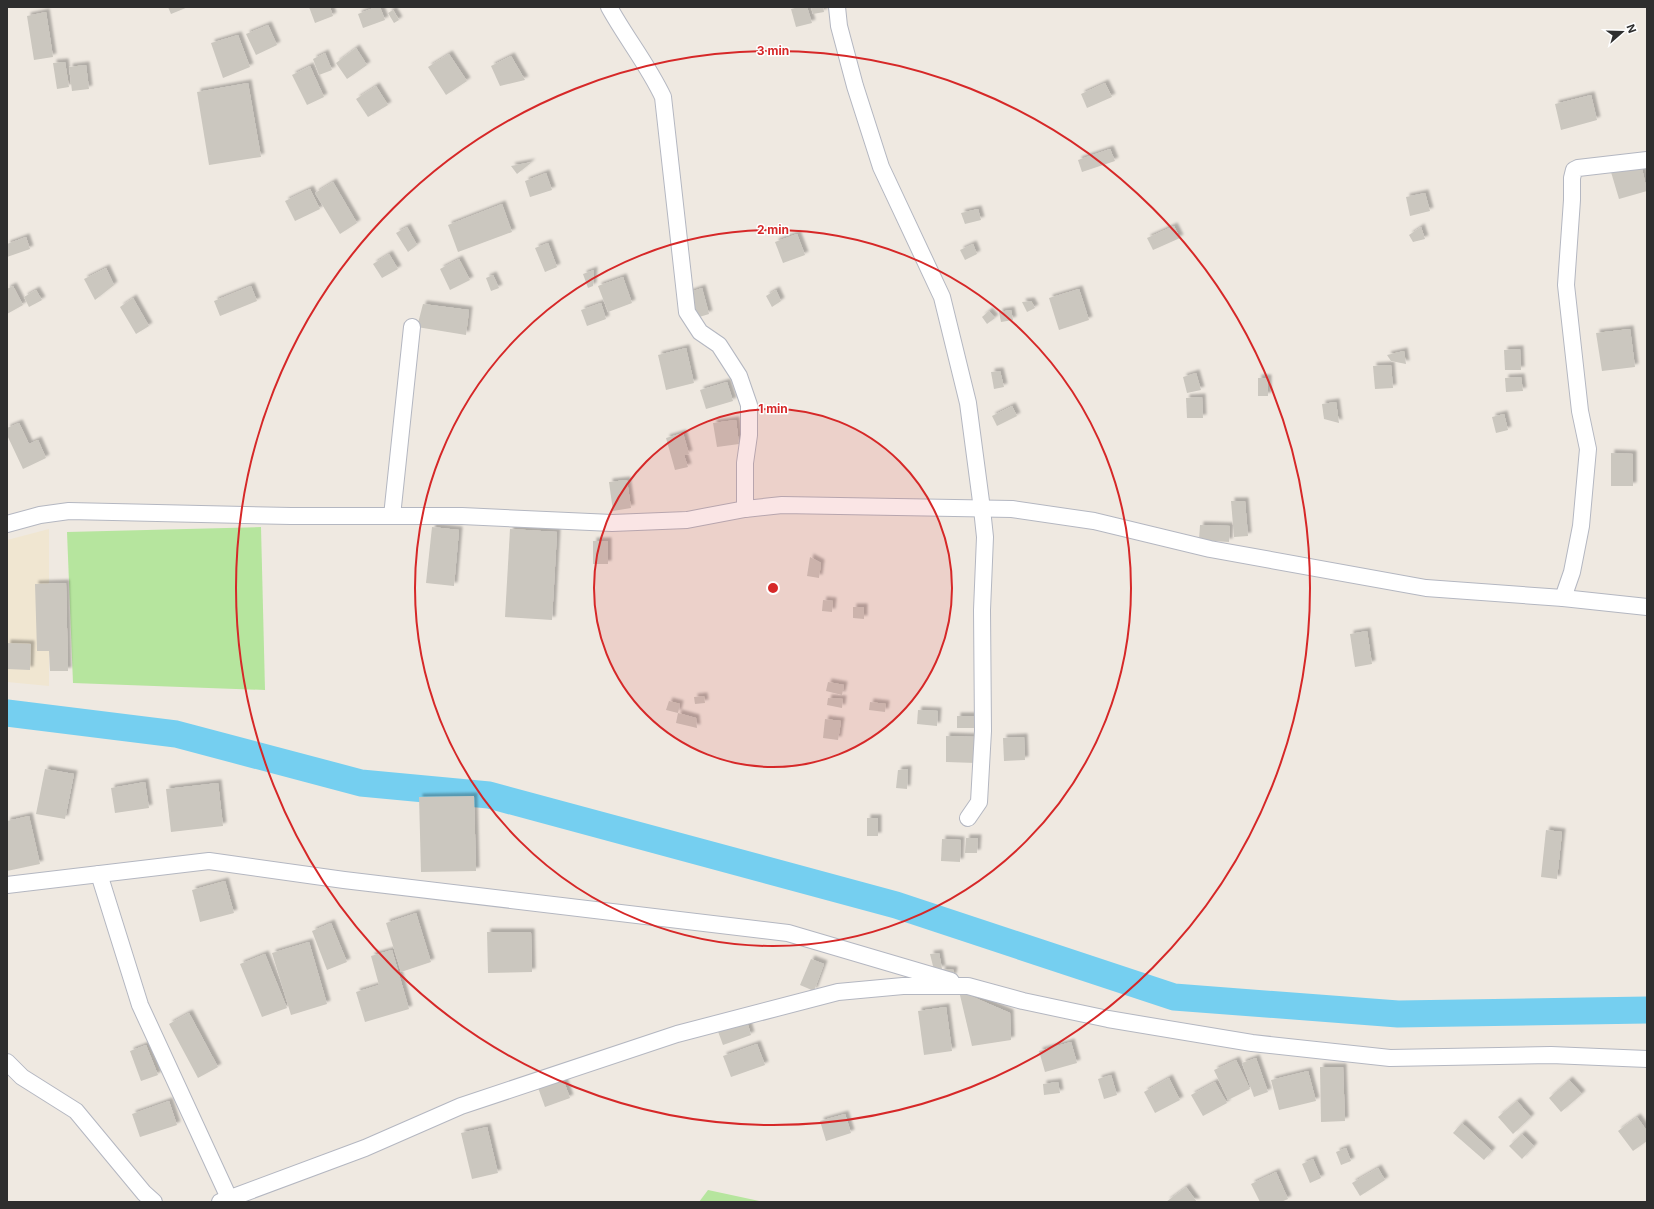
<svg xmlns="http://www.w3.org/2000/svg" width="1654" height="1209" font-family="Inter,sans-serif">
	<defs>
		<filter id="shadow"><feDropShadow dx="3.5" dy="-3.5" stdDeviation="1" flood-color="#0004"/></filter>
	</defs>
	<rect width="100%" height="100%" fill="#efe9e1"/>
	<polygon fill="#f0e6d1" points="49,529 49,686 7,682 7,540"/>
	<g fill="#b6e59e">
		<polygon points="261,527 265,690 73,683 67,532"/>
		<polygon points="708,1190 764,1202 699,1202"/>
	</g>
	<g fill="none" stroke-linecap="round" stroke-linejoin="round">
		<polyline stroke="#75cff0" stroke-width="27" points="7,713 176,734 361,783 489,795 896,905 1174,997 1398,1014 1647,1010"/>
	</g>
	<g fill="#cbc7bf" filter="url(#shadow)">
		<polygon points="168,7 188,7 171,14"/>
		<polygon points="309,7 330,7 333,16 315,23"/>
		<polygon points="376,7 380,7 385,20 363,28 358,14"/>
		<polygon points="799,7 807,7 812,23 796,27 791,9"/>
		<polygon points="811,7 823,7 824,12 813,14"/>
		<polygon points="393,10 399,20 394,23 388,13"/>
		<polygon points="46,12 53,57 34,60 27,16"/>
		<polygon points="268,25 277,45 256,55 246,34"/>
		<polygon points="238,35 250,67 223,78 211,43"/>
		<polygon points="356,48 367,65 347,79 336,63"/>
		<polygon points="325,53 332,70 319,75 313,59"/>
		<polygon points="449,54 467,81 446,95 428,67"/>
		<polygon points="511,56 525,80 500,86 491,66"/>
		<polygon points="65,62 69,87 57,89 53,63"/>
		<polygon points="86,65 89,89 72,91 69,67"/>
		<polygon points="310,66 324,97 307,105 292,75"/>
		<polygon points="248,83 261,157 209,165 197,92"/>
		<polygon points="1105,83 1112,97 1087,108 1081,94"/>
		<polygon points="376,86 388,105 368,117 356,99"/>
		<polygon points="1591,95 1597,120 1561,130 1555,104"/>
		<polygon points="1110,149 1115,161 1082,172 1078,160"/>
		<polygon points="532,162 517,174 511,166"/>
		<polygon points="1641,164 1647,191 1619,199 1611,172"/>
		<polygon points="546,173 552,190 530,197 525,181"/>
		<polygon points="333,182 357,223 340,234 315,193"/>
		<polygon points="310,189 320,209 295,221 285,201"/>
		<polygon points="1425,193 1430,211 1410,216 1406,197"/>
		<polygon points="502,204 512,232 458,252 448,225"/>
		<polygon points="978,209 981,220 965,224 961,213"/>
		<polygon points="1174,226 1180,238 1153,250 1147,238"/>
		<polygon points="407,227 417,245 408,252 396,233"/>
		<polygon points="1421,227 1425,239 1413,242 1409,235"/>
		<polygon points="797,234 805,255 783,263 775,242"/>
		<polygon points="26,237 30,249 7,257 7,244"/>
		<polygon points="548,243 557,267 545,272 535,248"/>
		<polygon points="973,244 977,254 965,260 960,250"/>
		<polygon points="389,254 398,269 382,278 373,264"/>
		<polygon points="459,259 470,280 450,290 440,269"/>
		<polygon points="106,268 114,285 95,300 84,279"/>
		<polygon points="594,270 593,286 588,288 583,274"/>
		<polygon points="493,275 499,288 491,291 486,278"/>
		<polygon points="623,277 632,303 608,312 598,286"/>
		<polygon points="13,286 23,305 7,314 7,289"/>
		<polygon points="251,286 257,301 220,316 214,301"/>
		<polygon points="702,288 709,314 696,318 688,293"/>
		<polygon points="1079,289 1089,320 1059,330 1049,298"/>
		<polygon points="36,290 42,300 29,307 24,297"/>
		<polygon points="776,290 781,301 772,307 766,296"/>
		<polygon points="133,298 149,326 136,334 120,307"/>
		<polygon points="1031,301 1035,308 1027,312 1022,302"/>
		<polygon points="601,303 606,319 587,326 581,310"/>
		<polygon points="423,304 469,310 466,335 417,327"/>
		<polygon points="1011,310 1013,320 1001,322 999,312"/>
		<polygon points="989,311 995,318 987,324 982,317"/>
		<polygon points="1630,329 1635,367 1602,371 1596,333"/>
		<polygon points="686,348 694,383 666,390 658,355"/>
		<polygon points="1520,349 1521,370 1505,370 1504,350"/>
		<polygon points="1404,351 1406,364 1391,361 1387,355"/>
		<polygon points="1391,365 1393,388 1375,389 1373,366"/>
		<polygon points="1000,371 1004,387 994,389 991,372"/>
		<polygon points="1196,373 1201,390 1187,393 1183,377"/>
		<polygon points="1521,377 1523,391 1506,392 1505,378"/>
		<rect x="1258" y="378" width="10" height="18"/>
		<polygon points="727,382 733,401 706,409 700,390"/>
		<polygon points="1202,397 1203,418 1187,418 1186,398"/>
		<polygon points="1336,402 1339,423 1324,419 1322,404"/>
		<polygon points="1012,406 1017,416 997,426 992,416"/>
		<polygon points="1504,414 1508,430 1496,433 1492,417"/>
		<polygon points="736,420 739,444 717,447 713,423"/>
		<polygon points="19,423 29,444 38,440 46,458 23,469 7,435 7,428"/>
		<polygon points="683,433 689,454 684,455 688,467 675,470 666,438"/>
		<polygon points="1611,453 1633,454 1633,486 1611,486"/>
		<polygon points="627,480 631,508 613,511 609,482"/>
		<polygon points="1231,501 1245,501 1248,536 1234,537"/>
		<polygon points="1200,525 1230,526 1229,542 1199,540"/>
		<polygon points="432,527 459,530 454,586 426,583"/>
		<polygon points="510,529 557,532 552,620 505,617"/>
		<rect x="593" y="541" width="15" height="23"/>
		<polygon points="810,557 821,563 819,578 807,576"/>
		<polygon points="66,583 68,671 50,671 49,651 37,651 35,584"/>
		<polygon points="823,600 833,601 832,612 822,611"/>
		<polygon points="853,607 864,607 864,619 853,618"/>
		<polygon points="1367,631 1372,664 1355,667 1350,634"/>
		<polygon points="7,643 31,644 30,670 7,669"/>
		<polygon points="828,682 844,685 842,695 826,691"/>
		<polygon points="704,696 705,703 695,704 694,697"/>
		<polygon points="828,698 843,699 842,708 827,705"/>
		<polygon points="669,701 680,704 678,713 666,710"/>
		<polygon points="870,702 886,704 885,712 869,710"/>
		<polygon points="918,710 938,711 937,726 917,724"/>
		<polygon points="678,713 696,718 697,728 676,723"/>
		<rect x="957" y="716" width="19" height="12"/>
		<polygon points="825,719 841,721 838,740 823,738"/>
		<polygon points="946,736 976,737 976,763 946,762"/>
		<polygon points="1024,737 1025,760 1004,761 1003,738"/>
		<polygon points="45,769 74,774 65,819 36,814"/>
		<polygon points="908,769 907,789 896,788 898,770"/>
		<polygon points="145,782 149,808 115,813 111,788"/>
		<polygon points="218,783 223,826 171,832 166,789"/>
		<polygon points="474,796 476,871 421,872 419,797"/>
		<polygon points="29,816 40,864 7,871 7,821"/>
		<rect x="867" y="818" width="11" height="18"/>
		<polygon points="1546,830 1562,832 1557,879 1541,877"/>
		<polygon points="966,838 978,838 977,853 965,853"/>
		<polygon points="942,839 961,840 960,862 941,861"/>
		<polygon points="225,881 234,913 200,922 192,890"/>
		<polygon points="416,913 431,962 401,972 386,923"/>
		<polygon points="331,923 347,962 327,970 312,931"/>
		<polygon points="487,932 531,932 532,972 488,973"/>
		<polygon points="309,942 327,1004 291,1015 272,953"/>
		<polygon points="392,950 409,1009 365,1022 356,992 379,985 371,956"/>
		<polygon points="939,953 942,969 934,970 930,954"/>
		<polygon points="265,954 287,1008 262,1017 240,964"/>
		<polygon points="811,959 824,964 814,991 800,985"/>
		<polygon points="942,969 954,970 953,977 941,976"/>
		<polygon points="959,991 1010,1013 1011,1040 972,1046"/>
		<polygon points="946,1007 952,1051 924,1055 918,1011"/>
		<polygon points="189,1013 218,1067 198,1078 169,1024"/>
		<polygon points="746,1018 751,1035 723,1045 716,1026"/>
		<polygon points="1071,1042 1077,1063 1045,1072 1039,1051"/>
		<polygon points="757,1044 765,1065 731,1077 723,1056"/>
		<polygon points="146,1045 158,1075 141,1081 130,1051"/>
		<polygon points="1256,1058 1268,1092 1254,1097 1242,1063"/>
		<polygon points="1236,1060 1250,1089 1228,1100 1214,1070"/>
		<polygon points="1320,1067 1343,1067 1345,1121 1321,1122"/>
		<polygon points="1308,1071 1316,1101 1279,1110 1271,1080"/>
		<polygon points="1111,1075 1117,1095 1104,1099 1098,1079"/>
		<polygon points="562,1076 570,1098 545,1107 537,1085"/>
		<polygon points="1169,1078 1180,1100 1155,1113 1144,1092"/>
		<polygon points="1569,1080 1582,1094 1561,1112 1549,1098"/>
		<polygon points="1058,1082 1060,1093 1044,1095 1043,1084"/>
		<polygon points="1215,1082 1227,1103 1203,1116 1191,1095"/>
		<polygon points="169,1101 177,1125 140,1137 132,1114"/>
		<polygon points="1517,1101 1531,1117 1513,1134 1498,1117"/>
		<polygon points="845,1114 851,1133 826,1141 820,1121"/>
		<polygon points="1637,1117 1647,1131 1647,1141 1633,1151 1618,1131"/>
		<polygon points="1462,1123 1492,1151 1484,1160 1453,1133"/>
		<polygon points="487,1127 498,1173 472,1179 461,1133"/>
		<polygon points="1522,1134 1534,1146 1522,1159 1509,1146"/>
		<polygon points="1346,1148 1351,1161 1341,1165 1336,1152"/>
		<polygon points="1313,1159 1321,1178 1310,1183 1302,1164"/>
		<polygon points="1378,1168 1385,1180 1360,1196 1352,1183"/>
		<polygon points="1276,1172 1288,1199 1281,1202 1260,1202 1251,1184"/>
		<polygon points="1186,1187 1197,1202 1166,1202"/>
	</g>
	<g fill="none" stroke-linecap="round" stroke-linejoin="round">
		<defs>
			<g id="minor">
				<path d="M609 7C626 38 648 65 663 97L687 312 700 332 719 345 739 376 749 405V435L745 463V509"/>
				<polyline points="837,7 839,26 855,86 881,167 942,297 968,403 982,509 985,537 982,610 983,731 979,802 968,818"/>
				<polyline points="392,516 412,327"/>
				<polyline points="7,524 40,515 69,511 291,516 462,516 612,523 687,520 745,509 782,505 1012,509 1094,521 1210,549 1426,588 1563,598 1647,607"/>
				<polyline points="1563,598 1572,572 1581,526 1588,449 1580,411 1566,285 1572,200 1572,178 1574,170 1578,168 1647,160"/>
				<polyline points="99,874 140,1005 229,1198 228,1202"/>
				<polyline points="7,885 209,861 344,880 788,933 951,981"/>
				<polyline points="7,1062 22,1077 76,1111 144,1193 154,1202"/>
				<polyline points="220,1202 365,1148 461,1106 677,1034 838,992 903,986 968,986 1023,1001 1108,1019 1252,1043 1390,1058 1551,1055 1647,1059"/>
			</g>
		</defs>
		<use href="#minor" stroke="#b4b7c1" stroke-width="18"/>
		<use href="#minor" stroke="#fff" stroke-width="16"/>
	</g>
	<circle cx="773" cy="588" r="179" fill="#d62828" fill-opacity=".12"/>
	<g fill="none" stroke="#d62828" stroke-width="2">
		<circle cx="773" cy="588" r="179"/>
		<circle cx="773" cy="588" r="358"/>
		<circle cx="773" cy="588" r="537"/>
	</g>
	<circle cx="773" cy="588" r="6" fill="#d62828" stroke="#fff" stroke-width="2"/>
	<g font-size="12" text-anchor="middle" font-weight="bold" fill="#d62828" stroke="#fff" stroke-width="3" stroke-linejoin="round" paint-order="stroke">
		<text x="773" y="55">3 min</text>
		<text x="773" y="234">2 min</text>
		<text x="773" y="413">1 min</text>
	</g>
	<rect width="1654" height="1209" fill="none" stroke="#2e2e2e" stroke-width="16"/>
	<g transform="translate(1622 32) rotate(70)" stroke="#ffffff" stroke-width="3" paint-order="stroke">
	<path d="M0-3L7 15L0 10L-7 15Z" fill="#2e2e2e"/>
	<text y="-6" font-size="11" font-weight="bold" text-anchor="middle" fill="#2e2e2e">N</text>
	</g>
</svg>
